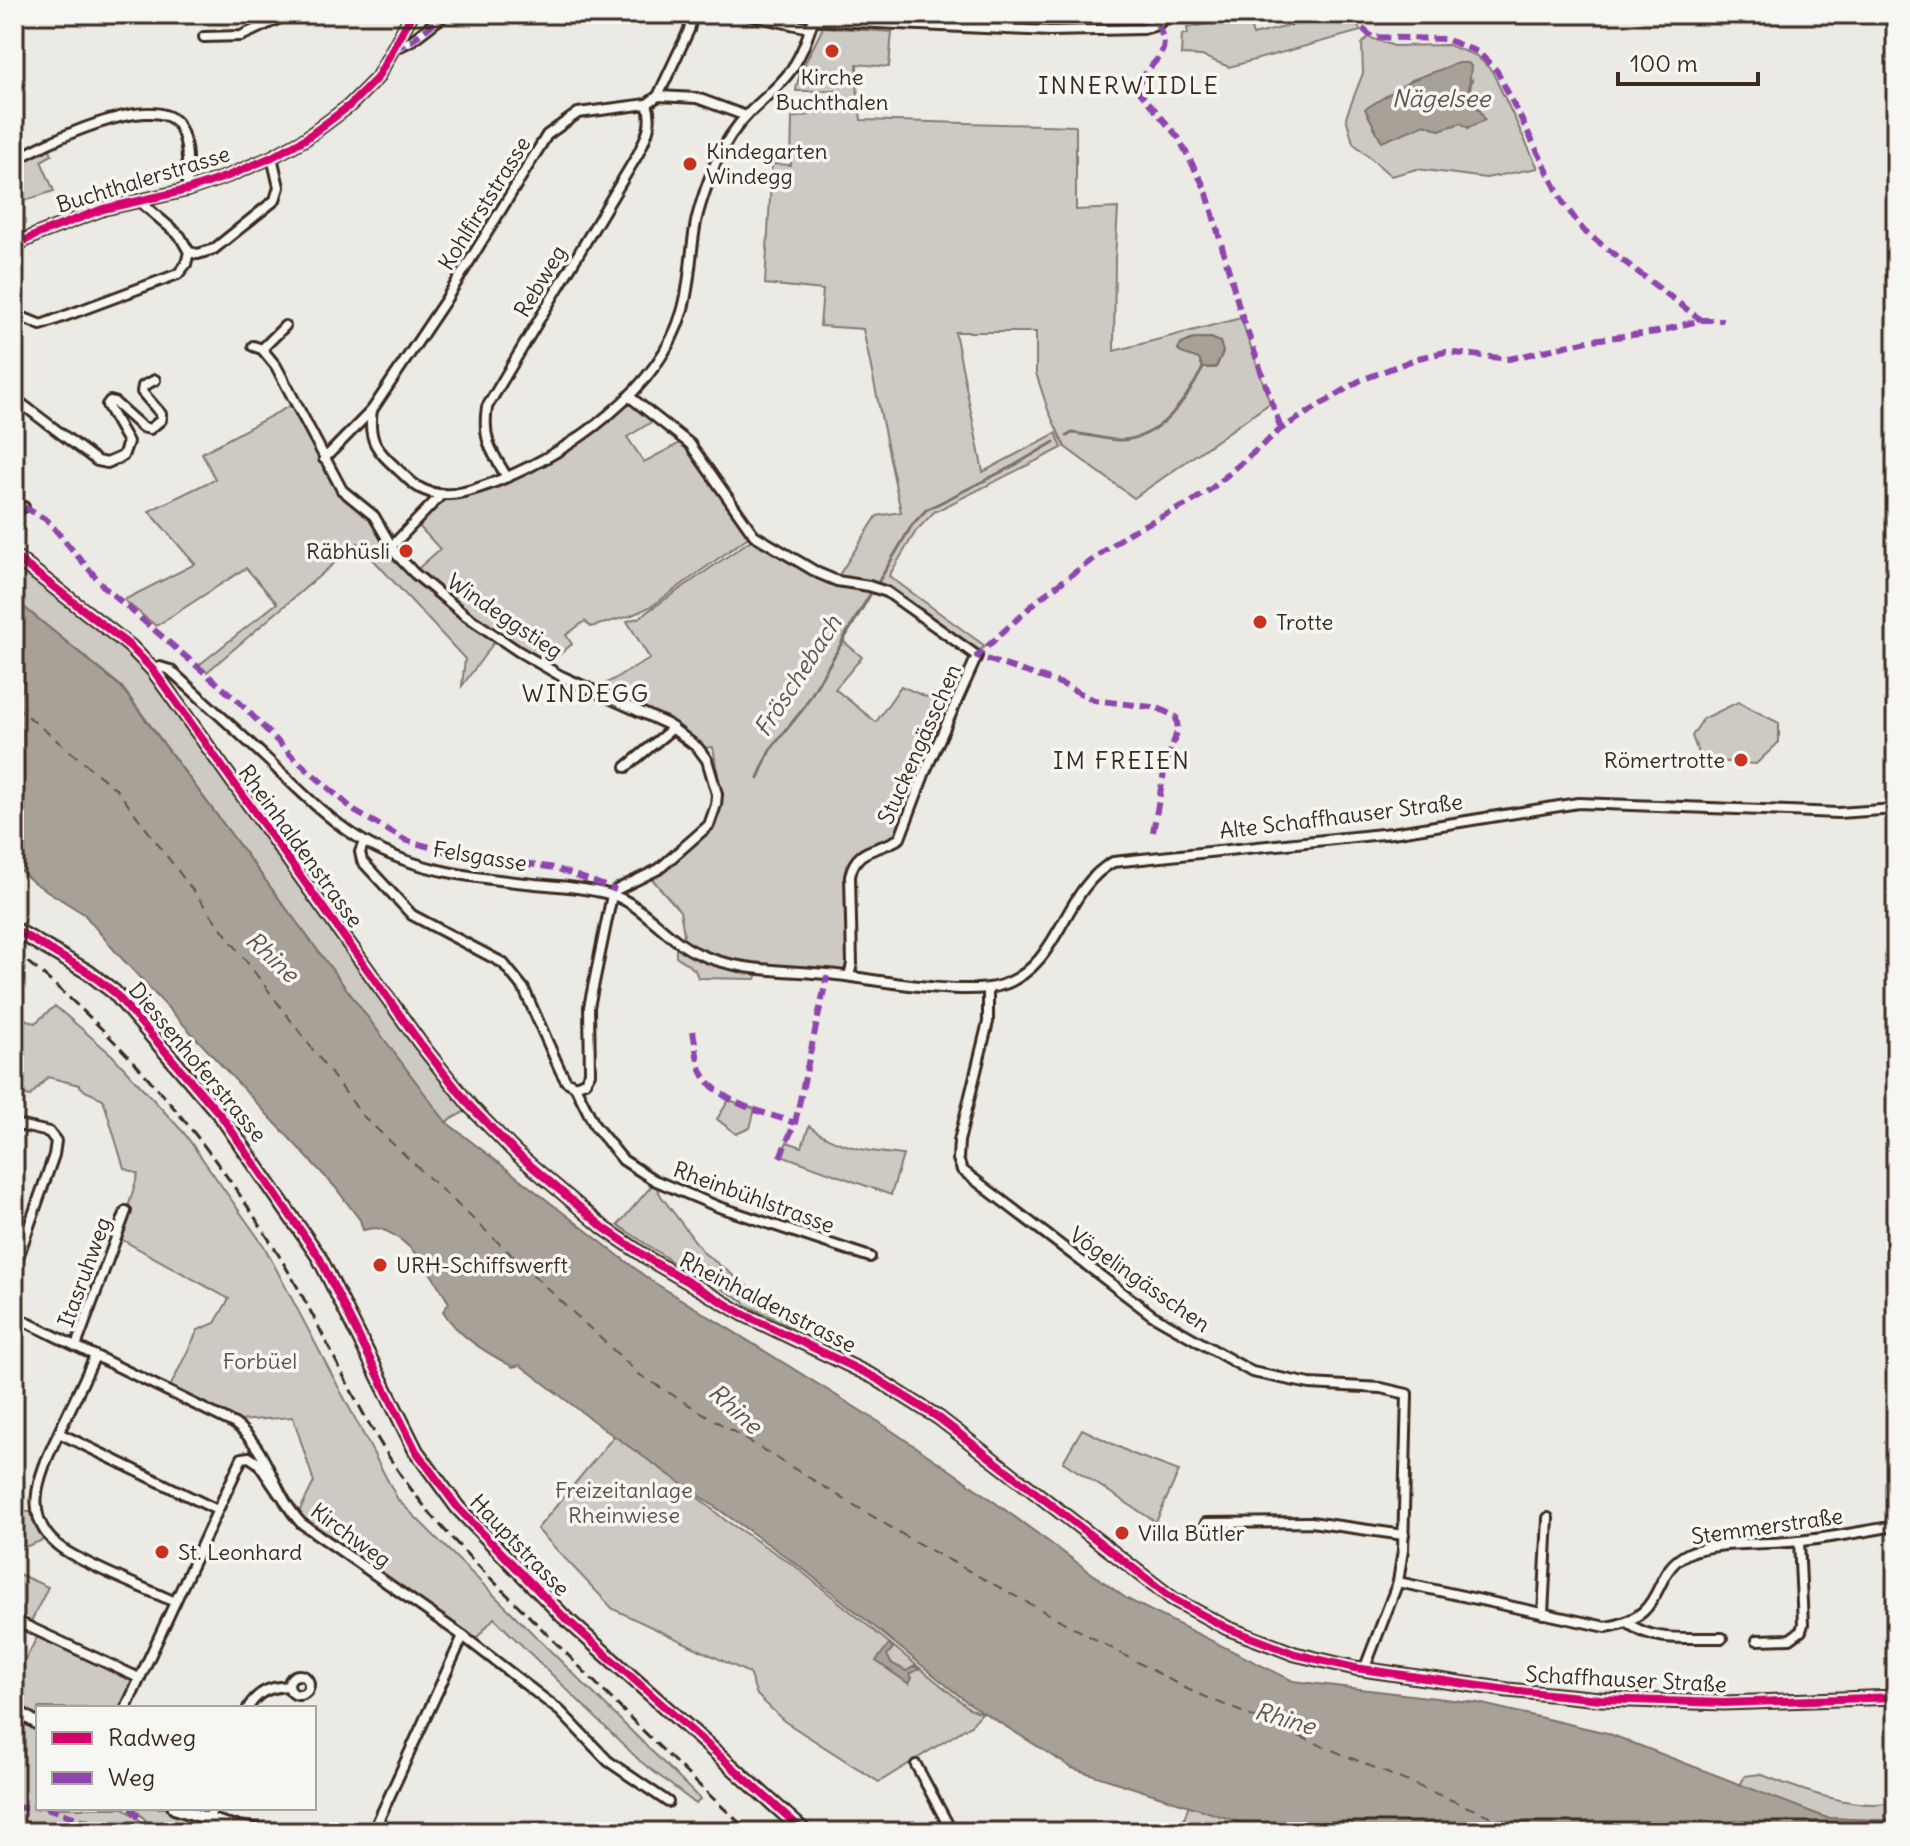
<svg xmlns="http://www.w3.org/2000/svg" width="1910" height="1846" font-family="Delius,sans-serif">
	<rect width="100%" height="100%" fill="#ebeae5"/>
	<filter id="ink" filterUnits="userSpaceOnUse"><feTurbulence type="fractalNoise" baseFrequency=".0125" numOctaves="2"/><feDisplacementMap in="SourceGraphic" scale="16" xChannelSelector="R" yChannelSelector="G"/><feConvolveMatrix kernelMatrix="1 2 1 2 8 2 1 2 1" color-interpolation-filters="sRGB"/></filter>
	<g filter="url(#ink)">
		<g fill="#cdcac4" stroke="#847a71" stroke-width="2" fill-rule="evenodd">
			<polygon points="1336,14 1350,14 1361,31 1229,67 1202,56 1181,55 1182,34 1188,34 1187,28 1247,15 1253,35"/>
			<path d="M823 27 892 32 889 67 857 64 858 103 841 107 836 91H796C797 73 815 46 823 27Z"/>
			<path d="M1368 37 1394 46 1448 45 1477 56 1492 71 1538 168 1486 178 1417 169 1391 176 1353 143 1346 117 1363 73 1362 44ZM1472 80 1468 99 1479 109 1461 123 1439 130 1425 124Z"/>
			<path d="M859 105 861 120 1076 126V210L1118 208 1115 259 1114 351 1241 318 1270 403 1134 498 1065 447 1048 410 1036 373V332H955L983 472 1056 433 1062 448 934 512 916 531 889 576 985 646 978 652 882 585 837 578 877 516 901 512 863 329 820 326 823 290 765 284 772 164 791 165 792 118ZM1195 338H1211L1220 342 1223 352 1216 368H1203L1199 359 1180 352 1178 349 1181 343Z"/>
			<polygon points="49,145 52,155 41,161 54,191 14,204 14,176 28,168 14,173 14,163"/>
			<path d="M632 403 655 420 627 437 644 462 682 442 689 448 751 535 652 606 630 616 591 627 585 621 566 635 572 644 546 666 498 637 462 686 465 659 358 543 207 672 199 665 277 603 246 568 156 626 124 600 195 564 149 511 215 479 202 453 293 404 336 487 366 513 412 574 440 549 417 524 441 500C509 499 578 441 632 403Z"/>
			<path d="M754 538 812 574 872 590 842 640 862 657 835 689 876 722 901 686 926 697 939 693 954 700 899 833C879 850 854 842 847 873L849 957 845 969 836 973 760 965 756 979 698 978 695 970 676 956V947L684 934 680 911 652 879 714 822 721 792 713 747 700 748 673 723 598 688 650 659 627 621 638 618Z"/>
			<polygon points="14,559 73,600 148,675 427,1059 468,1110 446,1122 439,1115 122,687 14,599"/>
			<polygon points="1738,702 1779,723 1779,742 1756,764 1701,760 1692,736 1703,719"/>
			<polygon points="55,1006 112,1055 184,1133 264,1246 398,1500 700,1799 696,1804 640,1761 494,1618 475,1640 312,1530 297,1516 314,1482 293,1417 238,1421 170,1387 198,1330 215,1323 229,1299 119,1238 138,1174 124,1168 103,1099 85,1091 79,1085 48,1077 30,1096 14,1091 14,1051 19,1046 14,1043 14,1015 35,1023"/>
			<polygon points="729,1100 755,1109 750,1128 736,1134 717,1119"/>
			<path d="M809 1126C837 1148 868 1151 903 1155L891 1195 781 1155 787 1142 802 1147Z"/>
			<polygon points="654,1183 661,1196 704,1253 769,1303 792,1327 746,1305 744,1301 674,1263 618,1225"/>
			<polygon points="1082,1429 1133,1454 1179,1471 1156,1522 1063,1462"/>
			<polygon points="615,1435 677,1480 725,1520 795,1566 969,1708 982,1713 971,1725 879,1782 784,1721 757,1695 749,1673 613,1609 537,1529"/>
			<polygon points="14,1509 34,1513 46,1539 14,1551"/>
			<polygon points="14,1572 48,1587 31,1622 14,1615"/>
			<polygon points="37,1637 134,1680 121,1708 38,1708 38,1718 14,1701 14,1682"/>
			<polygon points="14,1713 38,1729 38,1808 124,1808 155,1832 14,1832"/>
			<path d="M1760 1774C1792 1787 1863 1814 1896 1800V1821L1827 1818 1739 1787 1745 1776Z"/>
			<polygon points="1189,1804 1270,1832 1180,1832"/>
			<polygon points="134,1808 164,1808 218,1828 250,1832 157,1832"/>
		</g>
		<g fill="#a8a198" stroke="#7c7167" stroke-width="2">
			<polygon points="1458,63 1468,63 1471,66 1468,99 1479,109 1485,120 1468,128 1461,123 1439,130 1425,124 1382,142 1365,109 1412,80"/>
			<path d="M1211 338 1220 342 1223 352 1216 367 1203 368 1199 359 1181 353 1178 349C1186 338 1199 339 1211 338Z"/>
			<path d="M14 599 121 687 446 1122 650 1280 879 1422 960 1477 1127 1599 1293 1681 1478 1703 1607 1733 1827 1818 1896 1821V1832H1270L1072 1768 967 1702 802 1568 604 1429 520 1365 513 1367C488 1353 458 1337 443 1311L449 1303C433 1276 413 1240 381 1229 376 1227 368 1229 363 1230L360 1220 335 1187 115 951 84 914 33 882 14 865Z"/>
			<polygon points="889,1644 893,1648 887,1655 891,1663 906,1671 915,1666 919,1669 910,1674 912,1678 909,1684 876,1661"/>
		</g>
		<g fill="none" stroke-linecap="round" stroke-linejoin="round">
			<g stroke="#7c7167" stroke-width="3">
				<path d="M1067 436 1072 433C1087 434 1102 439 1116 440 1159 442 1186 400 1203 368"/>
				<polyline points="879,581 912,525 926,510 1015,465 1054,442"/>
				<polyline points="758,778 770,750 803,709 870,595"/>
			</g>
			<polyline stroke="#615449" stroke-width="2" stroke-dasharray="10 8" stroke-linecap="butt" points="14,705 117,790 363,1116 640,1375 910,1539 1187,1689 1494,1818 1547,1832"/>
			<defs>
				<g id="minor">
					<polyline points="743,14 810,28"/>
					<polyline points="1174,14 1198,14"/>
					<polyline points="813,20 1050,31 1143,29 1157,25 1169,14"/>
					<polyline points="204,37 241,36 289,14"/>
					<polyline points="394,49 411,41 446,14"/>
					<polyline points="658,96 689,30 693,14"/>
					<path d="M746 116 697 98 658 96 647 104 578 113 547 135 445 301 372 410C366 448 384 455 409 480 435 505 470 492 500 480 571 451 659 390 682 312 691 283 690 252 696 222 700 203 708 182 715 164 723 146 735 127 749 113 763 99 780 86 791 70 803 53 809 33 815 14"/>
					<path d="M14 161C42 144 152 91 177 123 190 141 187 169 187 190"/>
					<polyline points="189,252 198,254 214,249 275,200 279,187 272,157"/>
					<polyline points="14,314 41,325 178,274 186,264 189,252 180,236 138,200"/>
					<polyline points="253,346 262,349 276,366 342,490 374,516 396,554 414,573 465,615 518,651 561,676 667,724 698,748 707,760 717,794 716,805 709,825 659,869 616,890 612,895 589,1007 590,1073 585,1082 575,1086 566,1081 560,1070 524,989 503,963 412,915 362,861 360,852 364,842"/>
					<polyline points="262,349 285,326"/>
					<path d="M630 397 690 444 754 535 818 573 837 581 869 586 887 592 977 656 925 772 900 838C879 852 856 846 850 876L852 964 849 976"/>
					<polyline points="14,398 97,461 107,463 123,456 128,442 107,405 110,401 114,402 142,427 150,429 161,420 161,414 142,392 143,386 155,380"/>
					<polyline points="324,459 372,410"/>
					<path d="M507 477C491 451 482 439 487 407L638 154C646 137 654 123 647 104"/>
					<polyline points="14,510 24,507"/>
					<polyline points="391,547 440,496"/>
					<path d="M153 670 160 667 170 670C203 700 236 730 268 760 298 789 329 821 365 842 417 872 477 878 535 884 561 886 587 888 612 895 643 904 667 940 697 953 744 975 801 969 852 977 888 982 970 996 1002 985 1061 966 1062 890 1113 862L1392 833 1578 803 1838 813 1896 809"/>
					<polyline points="626,767 673,728"/>
					<polyline points="988,989 988,1022 959,1141 958,1159 962,1170 1152,1315 1252,1372 1310,1384 1381,1388 1407,1394 1403,1550 1398,1582 1364,1670"/>
					<polyline points="575,1086 595,1126 623,1160 654,1180 719,1207 870,1257"/>
					<polyline points="14,1124 49,1132 56,1141 54,1155 14,1269"/>
					<path d="M14 1316 235 1424C270 1451 272 1492 301 1523L463 1636 560 1711 608 1761 668 1802"/>
					<polyline points="76,1346 126,1211"/>
					<path d="M95 1356C84 1380 73 1404 61 1428 41 1471 14 1521 69 1553 102 1572 140 1586 175 1602"/>
					<polyline points="59,1433 217,1510"/>
					<polyline points="1206,1523 1311,1522 1404,1535"/>
					<path d="M1398 1582 1606 1627C1670 1617 1648 1572 1689 1553 1714 1541 1769 1545 1799 1541 1831 1538 1864 1531 1896 1526"/>
					<polyline points="1543,1614 1548,1518"/>
					<polyline points="14,1620 139,1678"/>
					<path d="M1628 1623C1653 1643 1691 1637 1722 1638"/>
					<polyline points="1757,1640 1790,1639 1801,1631 1803,1624 1799,1541"/>
					<circle cx="299" cy="1685" r="10"/>
					<polyline points="126,1708 242,1458 249,1457 258,1463 279,1494"/>
					<path d="M248 1708C258 1691 270 1687 289 1686"/>
					<polyline points="916,1765 952,1832"/>
					<polyline points="208,1820 213,1808"/>
					<polyline points="373,1832 463,1636"/>
				</g>
				<g id="tertiary">
					<polyline points="14,246 38,234 103,209 187,190 228,176 272,157 305,139 349,106 377,78 412,14"/>
					<polyline points="14,1709 38,1724"/>
					<polyline points="174,1808 231,1826 273,1832"/>
				</g>
				<polyline id="secondary" points="14,556 130,646 153,670 420,1043 471,1107 515,1152 604,1228 652,1261 743,1314 874,1377 939,1418 1173,1599 1227,1628 1295,1654 1355,1668 1508,1690 1600,1699 1724,1703 1896,1697"/>
				<polyline id="primary" points="14,929 88,972 114,992 222,1117 319,1257 416,1451 458,1508 563,1616 805,1832"/>
			</defs>
			<use href="#minor" stroke="#3b2a1e" stroke-width="14"/>
			<use href="#tertiary" stroke="#3b2a1e" stroke-width="16"/>
			<use href="#secondary" stroke="#3b2a1e" stroke-width="17"/>
			<use href="#primary" stroke="#3b2a1e" stroke-width="18"/>
			<use href="#minor" stroke="#f6f6f2" stroke-width="8"/>
			<use href="#tertiary" stroke="#f6f6f2" stroke-width="10"/>
			<use href="#secondary" stroke="#f6f6f2" stroke-width="11"/>
			<use href="#primary" stroke="#f6f6f2" stroke-width="12"/>
			<path stroke="#3b2a1e" stroke-width="3" stroke-dasharray="12 6" stroke-linecap="butt" d="M14 951C128 1041 222 1156 294 1281 332 1348 361 1420 406 1482 446 1538 498 1585 546 1633 613 1700 679 1769 750 1832"/>
			<g stroke="#8e44ad" stroke-width="6" stroke-dasharray="12 6" stroke-linecap="butt">
				<polyline points="1352,14 1362,28 1372,37 1445,39 1478,52 1497,71 1564,204 1584,231 1701,320"/>
				<path d="M1157 25C1178 58 1144 60 1138 90L1178 137 1206 190 1240 310 1281 429"/>
				<polyline points="394,49 411,41 446,14"/>
				<polyline points="24,507 47,520 105,588 238,701 294,758 356,812 405,840 448,852 555,868 616,890"/>
				<polyline points="1153,832 1165,767 1178,729 1176,717 1158,708 1094,700 1062,684 977,656 1040,598 1130,532 1190,503 1211,489 1281,429 1359,381 1418,358 1445,352 1509,359 1592,340 1657,332 1701,320 1723,320"/>
				<path d="M693 1031C696 1046 697 1067 706 1079 725 1105 767 1113 795 1123"/>
				<polyline points="780,1157 795,1123 827,976"/>
				<polyline points="14,1808 38,1807"/>
				<polyline points="46,1808 101,1826 118,1825"/>
				<polyline points="131,1808 150,1832"/>
			</g>
			<defs>
				<g id="cycleway">
					<polyline points="14,246 38,234 103,209 187,190 228,176 272,157 305,139 349,106 377,78 412,14"/>
					<polyline points="14,556 130,646 153,670 420,1043 471,1107 515,1152 604,1228 652,1261 743,1314 874,1377 939,1418 1173,1599 1227,1628 1295,1654 1355,1668 1508,1690 1600,1699 1724,1703 1896,1697"/>
					<polyline points="14,929 88,972 114,992 222,1117 319,1257 416,1451 458,1508 563,1616 805,1832"/>
				</g>
			</defs>
			<use href="#cycleway" stroke="#f6f6f2" stroke-width="13"/>
			<use href="#cycleway" stroke="#d6006c" stroke-width="8"/>
		</g>
	</g>
	<g fill="#c8321e" stroke="#f6f6f2" stroke-width="3">
		<circle cx="832" cy="51" r="8"/>
		<circle cx="690" cy="164" r="8"/>
		<circle cx="406" cy="551" r="8"/>
		<circle cx="1260" cy="622" r="8"/>
		<circle cx="1741" cy="760" r="8"/>
		<circle cx="380" cy="1265" r="8"/>
		<circle cx="1122" cy="1533" r="8"/>
		<circle cx="162" cy="1552" r="8"/>
	</g>
	<g text-anchor="middle" stroke-width="7" stroke-linejoin="round" paint-order="stroke">
		<g font-size="22" fill="#3b2a1e" stroke="#f6f6f2" text-anchor="start">
			<text x="832" y="85" text-anchor="middle">Kirche<tspan x="832" dy="25">Buchthalen</tspan></text>
			<text x="706" y="159">Kindegarten<tspan x="706" dy="25">Windegg</tspan></text>
			<text x="390" y="559" text-anchor="end">Räbhüsli</text>
			<text x="1276" y="630">Trotte</text>
			<text x="1725" y="768" text-anchor="end">Römertrotte</text>
			<text x="396" y="1273">URH-Schiffswerft</text>
			<text x="1138" y="1541">Villa Bütler</text>
			<text x="178" y="1560">St. Leonhard</text>
		</g>
		<g font-size="22" fill="#3b2a1e" stroke="#f6f6f2">
			<text transform="translate(143 179) rotate(-17)" y="8">Buchthalerstrasse</text>
			<text transform="translate(484 203) rotate(-58)" y="8">Kohlfirststrasse</text>
			<text transform="translate(540 281) rotate(-59)" y="8">Rebweg</text>
			<text transform="translate(505 616) rotate(34)" y="8">Windeggstieg</text>
			<text transform="translate(919 744) rotate(-66)" y="8">Stuckengässchen</text>
			<text transform="translate(1341 816) rotate(-7)" y="8">Alte Schaffhauser Straße</text>
			<text transform="translate(301 846) rotate(54)" y="8">Rheinhaldenstrasse</text>
			<text transform="translate(480 856) rotate(9)" y="8">Felsgasse</text>
			<text transform="translate(198 1062) rotate(50)" y="8">Diessenhoferstrasse</text>
			<text transform="translate(754 1197) rotate(20)" y="8">Rheinbühlstrasse</text>
			<text transform="translate(84 1272) rotate(-70)" y="8">Itasruhweg</text>
			<text transform="translate(1140 1279) rotate(35)" y="8">Vögelingässchen</text>
			<text transform="translate(768 1302) rotate(27)" y="8">Rheinhaldenstrasse</text>
			<text transform="translate(1767 1526) rotate(-8)" y="8">Stemmerstraße</text>
			<text transform="translate(351 1535) rotate(36)" y="8">Kirchweg</text>
			<text transform="translate(520 1545) rotate(46)" y="8">Hauptstrasse</text>
			<text transform="translate(1626 1679) rotate(3)" y="8">Schaffhauser Straße</text>
		</g>
		<g font-size="22" fill="#605248" stroke="#f6f6f2">
			<text x="260" y="1369">Forbüel</text>
			<text x="624" y="1498">Freizeitanlage<tspan x="624" dy="25">Rheinwiese</tspan></text>
		</g>
		<g font-size="24" letter-spacing="2" fill="#3b2a1e" stroke="#f6f6f2">
			<text x="1129" y="94">INNERWIIDLE</text>
			<text x="586" y="702">WINDEGG</text>
			<text x="1122" y="769">IM FREIEN</text>
		</g>
		<g font-size="24" font-style="italic" fill="#615449" stroke="#f6f6f2">
			<text x="1441" y="107">Nägelsee</text>
			<text transform="translate(798 676) rotate(-57)" y="8">Fröschebach</text>
			<text transform="translate(272 957) rotate(43)" y="8">Rhine</text>
			<text transform="translate(735 1409) rotate(42)" y="8">Rhine</text>
			<text transform="translate(1285 1719) rotate(16)" y="8">Rhine</text>
		</g>
	</g>
	<rect width="1910" height="1846" fill="none" stroke="#f6f6f2" stroke-width="48"/>
	<rect x="24" y="24" width="1862" height="1798" fill="none" stroke="#3b2a1e" stroke-width="3" filter="url(#ink)"/>
	<rect x="36" y="1706" width="280" height="104" fill="#f6f6f2" stroke="#aba49d" stroke-width="2"/>
	<rect x="52" y="1732" width="40" height="12" fill="#d6006c" stroke="#aba49d" stroke-width="2"/>
	<text x="108" y="1746" font-size="24" fill="#3b2a1e">Radweg</text>
	<rect x="52" y="1772" width="40" height="12" fill="#8e44ad" stroke="#aba49d" stroke-width="2"/>
	<text x="108" y="1786" font-size="24" fill="#3b2a1e">Weg</text>
	<path d="M1618 72v12h140v-12" fill="none" stroke="#3b2a1e" stroke-width="4"/>
	<text x="1630" y="72" font-size="24" fill="#3b2a1e" stroke="#f6f6f2" stroke-width="6" paint-order="stroke">100 m</text>
</svg>
